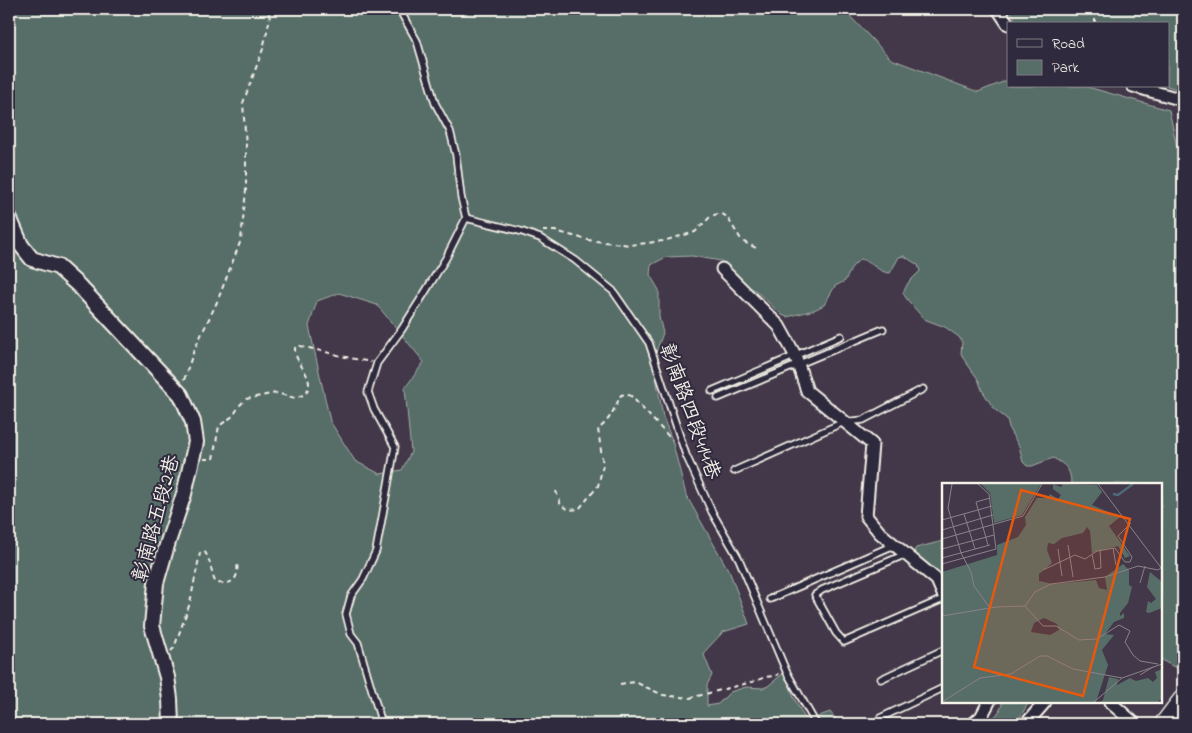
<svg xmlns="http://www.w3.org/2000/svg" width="1192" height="733" font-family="'Indie Flower','LXGW WenKai TC',sans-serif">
	<rect width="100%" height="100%" fill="#433849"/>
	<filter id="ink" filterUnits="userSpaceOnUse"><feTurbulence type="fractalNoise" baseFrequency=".02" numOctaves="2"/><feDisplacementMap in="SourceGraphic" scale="10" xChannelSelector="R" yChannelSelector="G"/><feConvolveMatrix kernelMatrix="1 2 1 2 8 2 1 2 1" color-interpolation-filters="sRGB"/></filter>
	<g filter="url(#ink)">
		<g fill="#576d68" stroke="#a6afa8" fill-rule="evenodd">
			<path d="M9 9H843L891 59 978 92 1008 80V86H1084L1169 110 1183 175V668C1175 669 1168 664 1161 659V484H1071C1071 469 1066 465 1053 458L1032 466H1027L1023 462 1019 446 1010 431 1007 419 994 409 982 390 978 379 963 358 961 353 962 342 959 337 945 327 924 319 906 298 903 293 908 283 920 271 918 265 904 256 899 257 890 273C879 273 871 261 860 259L852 267 845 281 835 286 824 305 814 310 787 317 782 315 756 291 742 282 721 261 692 256 666 257 651 265 650 275 659 290V317L663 333 653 360 663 417 672 440 686 495 730 573 749 624 723 632 706 650 704 655 712 675 707 685V706L718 704 730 692 746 687 763 688 768 686 785 672 794 698 808 724H9ZM339 293 377 305 424 362 405 388 411 452 402 470 380 474 355 461 330 421 309 326 317 301Z"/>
			<polygon points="1009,9 1183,9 1183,91 1167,86 1168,24 1018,24"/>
			<polygon points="943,541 943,590 913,553 916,548"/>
			<path d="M1002 702H1029L1016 724H986C993 718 1002 712 1002 702Z"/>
			<polygon points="830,712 840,724 812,724 819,716"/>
		</g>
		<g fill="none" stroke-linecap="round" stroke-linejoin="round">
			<defs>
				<g id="service">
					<polyline points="466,218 520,231 540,238 575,260 613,291 649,343 686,455 712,512 739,559 786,671 816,724"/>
					<polyline points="712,391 841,336"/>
					<polyline points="718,398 883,329"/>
					<polyline points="734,471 844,422 863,420 923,389"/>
					<polyline points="906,554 822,590 815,595 836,633 844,642 943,599"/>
					<polyline points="770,599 894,545"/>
					<polyline points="881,679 943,650"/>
					<polyline points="880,718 943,688"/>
					<polyline points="382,724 358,643 351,634 346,614 351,596 363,579 376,551 395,447 374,409 368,392 377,363 402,329 424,294 446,258 466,218 461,197 456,155 450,131 435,103 417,41 399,9"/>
				</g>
				<g id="minor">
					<polyline points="998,9 1008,24"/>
					<polyline points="1133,86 1183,100"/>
					<polyline points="722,269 779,326 795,355 807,391 872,444 866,516 880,533 937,580 943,594"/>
					<polyline points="1110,702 1135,724"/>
					<polyline points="973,724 981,717 989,702"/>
					<polyline points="1026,724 1045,702"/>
				</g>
				<polyline id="tertiary" points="9,217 21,245 32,259 58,267 79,286 181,395 193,422 196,442 184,494 168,542 156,583 152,626 167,677 170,699 171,724"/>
				<g id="primary">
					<polyline points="1164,724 1183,699"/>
					<polyline points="1182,724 1183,723"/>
				</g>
			</defs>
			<use href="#service" stroke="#f4f1e8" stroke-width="9"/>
			<use href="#minor" stroke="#f4f1e8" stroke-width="15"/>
			<use href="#tertiary" stroke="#f4f1e8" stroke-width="18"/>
			<use href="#primary" stroke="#f4f1e8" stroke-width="21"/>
			<g stroke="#f4f1e8" stroke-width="2" stroke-dasharray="5 4" stroke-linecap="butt">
				<polyline points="1095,24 1095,9"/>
				<polyline points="543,231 555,231 588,240 630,245 663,241 695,232 711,216 721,213 727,217 742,241 758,249"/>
				<polyline points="184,380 194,350 217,302 241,240 246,190 246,146 243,103 263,49 270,18 267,9"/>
				<path d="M204 459H213L219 426 233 416 240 405 246 399 276 393 295 398 306 394C307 391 308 389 309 386 310 372 294 362 295 348L300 346 309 348 350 358 371 362"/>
				<path d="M556 491 561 506 570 510 579 509 598 486 603 465 598 429C610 421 615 407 621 395L626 394 631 396 672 440"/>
				<path d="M171 651 174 648 190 603 200 553 204 551C212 561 210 573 216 583 234 585 239 579 237 562"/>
				<polyline points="620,684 635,682 663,695 690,698 756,681 765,677 775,676 779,674"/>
			</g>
			<use href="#service" stroke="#2f2a3d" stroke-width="5.5"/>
			<use href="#minor" stroke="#2f2a3d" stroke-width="11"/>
			<use href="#tertiary" stroke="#2f2a3d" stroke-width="14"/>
			<use href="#primary" stroke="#2f2a3d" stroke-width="18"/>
		</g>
	</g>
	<g text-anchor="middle" stroke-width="4" stroke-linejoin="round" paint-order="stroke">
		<g font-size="20" fill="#f4f1e8" stroke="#2f2a3d">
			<text transform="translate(691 411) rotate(70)" y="7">彰南路四段414巷</text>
			<text transform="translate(155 518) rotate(-75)" y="7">彰南路五段2巷</text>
		</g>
	</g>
	<g transform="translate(942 483)">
		<rect width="220" height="220" fill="#433849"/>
		<path d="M39 1H99L80 32 52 40 48 10ZM111 1 119 4 121 1 155 2 160 9 150 22 178 34 167 43 188 73 183 75 176 63 150 70 148 48 145 44 141 50 120 55 112 61 106 60 105 67 110 80 97 91V98L111 101 154 97 157 105 165 107 163 94 181 81 187 87V102L190 104 186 120 178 130V133L182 130V135L172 139 163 151 172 152 160 167 166 182 154 219H0V89L55 72V62L76 54 84 42 83 34 95 15H106L108 11 116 16 119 12 111 6ZM102 135 115 141 117 147 108 152 89 149 92 140ZM208 89 220 99V125L207 130 204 129 206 118 209 120 214 116 205 104ZM220 186V216L216 218 219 219H158L161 217 167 194 176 196 175 202 188 195 194 198 206 195 211 199 215 195 213 189Z" fill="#576d68" fill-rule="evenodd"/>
		<path fill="none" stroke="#50697a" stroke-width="2.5" d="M171 11 176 12 191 1"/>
		<path fill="none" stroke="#8a8289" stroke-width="1" d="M10 1 6 25 19 70 29 89 32 103 48 125M156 1 220 86M22 31 33 66M0 37 50 23M0 47 51 32M0 56 81 33 100 1M46 62 34 19 48 15M126 62 131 94M171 65 174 82M0 66 52 52M116 66 120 93M150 71 153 86 159 85 158 67M0 75 48 62M0 81 54 66 47 11 36 1M101 87 133 72 143 76 155 68 173 65 183 79H188L190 74 176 53 189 40M198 100 203 83M83 123 93 109 109 101 163 94 196 83 216 87 220 84M0 133 54 124 83 123 101 143H114L137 157 155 156 177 142 188 148 183 159 191 172 198 178 216 181M198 192 211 184M0 219 38 195 69 191 98 173H105L131 186 180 195 220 181M152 219 180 195"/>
		<path fill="#e8590c" fill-opacity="0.15" stroke="#e8590c" stroke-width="2.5" d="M79 7 188 36 141 213 32 184Z"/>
		<rect width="220" height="220" fill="none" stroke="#f4f1e8" stroke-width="2.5"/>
	</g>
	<rect width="1192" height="733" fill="none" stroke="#2f2a3d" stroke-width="30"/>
	<rect x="15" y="15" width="1162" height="703" fill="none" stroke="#f4f1e8" stroke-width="2" filter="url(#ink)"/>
	<rect x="1007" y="22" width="162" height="65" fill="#2f2a3d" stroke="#7e7a81"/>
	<rect x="1017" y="39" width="25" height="8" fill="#2f2a3d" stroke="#7e7a81"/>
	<text x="1052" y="48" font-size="15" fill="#f4f1e8">Road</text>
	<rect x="1017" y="60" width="25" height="15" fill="#576d68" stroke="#7e7a81"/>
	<text x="1052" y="72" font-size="15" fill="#f4f1e8">Park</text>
</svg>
